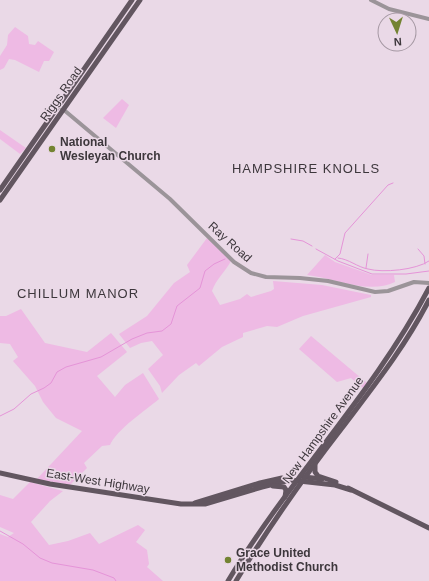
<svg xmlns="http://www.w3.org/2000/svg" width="429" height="581" font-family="Helvetica,sans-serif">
	<rect width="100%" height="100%" fill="#ead9e7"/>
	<g fill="#eebae4">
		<polygon points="15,27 28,36 29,44 35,45 38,41 54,52 49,61 44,61 39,72 15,60 9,59 4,68 0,70 0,56 7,45 8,35"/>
		<polygon points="122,99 129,105 116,128 103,118"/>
		<polygon points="0,130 26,148 20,154 0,139"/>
		<path d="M207 238 231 261C225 272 216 279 212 291L220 305 240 299 247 294 251 297 271 291 274 289 273 281 322 285 371 295V297L303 316 277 327 267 326 243 333V337L222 347 199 366 196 363 179 375 162 393 160 386 148 369 163 355 152 341 141 343 130 348 119 334 147 316 174 283 190 272 187 265Z"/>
		<path d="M325 255 335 262 372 275H394L395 282C368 295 335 278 307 275Z"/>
		<path d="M21 309 45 343 87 352 111 333 127 352 97 376 115 397 125 385 143 373 159 399C146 410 116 430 110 445L102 446 84 463 87 468 70 485 37 479 82 431 56 418 43 402 35 386 13 361 18 357 10 344 0 343V316H6Z"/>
		<polygon points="311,336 367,383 363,388 351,378 337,382 299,349"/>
		<polygon points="30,482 63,491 50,501 31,522 49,545 68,541 90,533 99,544 138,525 145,530 136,542 147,550 149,564 147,567 163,581 0,581 0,534 8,537 14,533 0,527 0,495 13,499"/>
	</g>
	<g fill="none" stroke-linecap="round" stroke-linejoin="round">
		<g stroke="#e594d8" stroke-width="1">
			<polyline points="291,239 303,241 312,246"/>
			<polyline points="316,249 338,261 372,274 406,274 429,271"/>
			<polyline points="418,249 424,256 425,264"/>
			<path d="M338 258C349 259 357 267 368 269 383 273 416 270 429 261"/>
			<polyline points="335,259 340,254 345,233 388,185 393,183"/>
			<polyline points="366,268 368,254"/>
			<polyline points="0,416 14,409 31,394 44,388 51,383 57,372 66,367 101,357 132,339 147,333 162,331 171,324 177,306 200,288 205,271 214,264 225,259"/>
			<polyline points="0,531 23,544 40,558 52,563 93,570 114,578 116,581"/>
		</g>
		<g stroke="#9b9499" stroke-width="4">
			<polyline points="371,0 389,9 429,19"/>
			<polyline points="58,105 170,199 234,262 251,273 266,277 300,278 328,281 375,292 388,291 414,282 429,283"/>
		</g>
		<g stroke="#625660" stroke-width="5">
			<polyline points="0,190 132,0"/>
			<polyline points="0,200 140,0"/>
			<polyline points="315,465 315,472 318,476 336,482"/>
			<polyline points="0,473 50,484 181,504 205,504 262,487 290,480 335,485 351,490"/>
			<polyline points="304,477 322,479"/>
			<polyline points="273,486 284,487 286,490 285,497"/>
			<polyline points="348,488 429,528"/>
			<polyline points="195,503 260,483 282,478"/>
			<path d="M228 581C289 479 374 393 429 288"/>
			<path d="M236 581C268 528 304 477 342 428 373 387 405 347 429 300"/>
		</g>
	</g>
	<g fill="#738332" stroke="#ead9e7" stroke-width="1.5">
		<circle cx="52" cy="149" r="4"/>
		<circle cx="228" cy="560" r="4"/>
	</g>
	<g text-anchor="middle" stroke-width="3" stroke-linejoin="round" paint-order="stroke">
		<g font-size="12" fill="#3d373c" stroke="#ead9e7">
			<text transform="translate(61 94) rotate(-55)" y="4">Riggs Road</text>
			<text transform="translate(230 242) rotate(42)" y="4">Ray Road</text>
			<text transform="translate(323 430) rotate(-54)" y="4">New Hampshire Avenue</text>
			<text transform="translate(98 481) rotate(9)" y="4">East-West Highway</text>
		</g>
		<g font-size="12" font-weight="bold" fill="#3d373c" stroke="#ead9e7" text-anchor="start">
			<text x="60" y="146">National<tspan x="60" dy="14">Wesleyan Church</tspan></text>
			<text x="236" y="557">Grace United<tspan x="236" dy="14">Methodist Church</tspan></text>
		</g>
		<g font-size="13" letter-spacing="1" fill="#3d373c" stroke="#ead9e7">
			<text x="306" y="173">HAMPSHIRE KNOLLS</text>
			<text x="78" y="298">CHILLUM MANOR</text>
		</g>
	</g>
	<g transform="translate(397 32) rotate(176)"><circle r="19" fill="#ead9e7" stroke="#a598a3"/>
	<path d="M0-3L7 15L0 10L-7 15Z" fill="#738332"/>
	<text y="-6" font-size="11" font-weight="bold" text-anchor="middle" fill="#3d373c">N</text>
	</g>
</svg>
